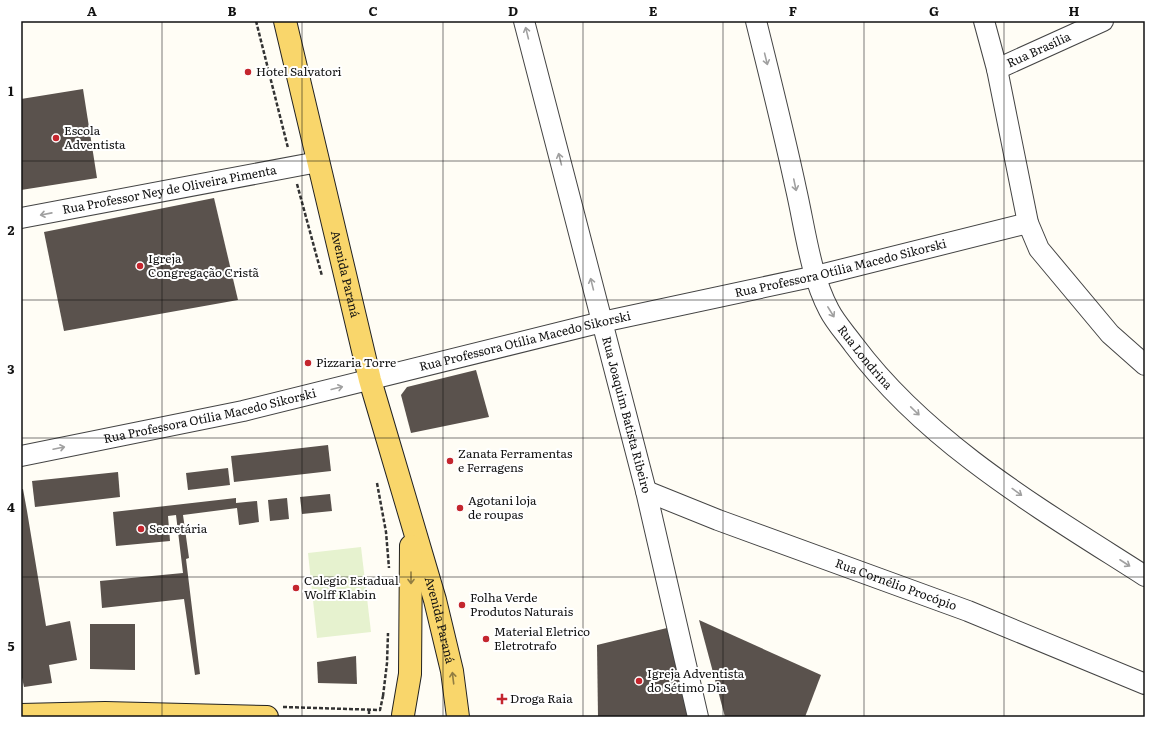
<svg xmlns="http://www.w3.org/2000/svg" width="1166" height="738" font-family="Literata,serif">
	<rect width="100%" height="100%" fill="#fffdf5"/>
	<polygon fill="#e6f2cf" points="361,547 371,632 317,638 308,553"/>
	<g fill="#5a524d">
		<polygon points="83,89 97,178 21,190 21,99"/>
		<polygon points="214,198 238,300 64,331 44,232"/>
		<polygon points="476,370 489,417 411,433 401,395 407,387"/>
		<polygon points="328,445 331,471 234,482 231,456"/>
		<polygon points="228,468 230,485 188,490 186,473"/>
		<polygon points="118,472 120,497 35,507 32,481"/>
		<polygon points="21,489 23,489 27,511 46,626 70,621 77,660 49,665 52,683 24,687 21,673"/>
		<polygon points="330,494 332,511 302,514 300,497"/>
		<polygon points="236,498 236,503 257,501 259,522 239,525 237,508 183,515 189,558 186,559 200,674 195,675 184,599 102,608 100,581 183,573 176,515 168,516 170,541 116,546 113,512"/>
		<polygon points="287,498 289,519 270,521 268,500"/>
		<polygon points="699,620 821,675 805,717 725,717"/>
		<polygon points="90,624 135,624 135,670 90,669"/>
		<polygon points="667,628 689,717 598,717 597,645"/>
		<polygon points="356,656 357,684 318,683 317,662"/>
	</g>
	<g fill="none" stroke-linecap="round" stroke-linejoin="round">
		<defs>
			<g id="minor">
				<path id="s1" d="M524 21 646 491 698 717"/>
				<path id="s2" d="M756 21C770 77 784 133 796 189 805 228 810 274 829 310 835 322 846 334 854 345 928 444 1042 510 1145 576"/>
				<polyline points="984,21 997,69 1028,223 1039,249 1110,334 1145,365"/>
				<path id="s3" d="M997 69 1103 21"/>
				<path id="s4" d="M21 218 318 162"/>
				<path id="s5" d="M21 456 243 411 602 322 816 276 1028 223"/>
				<path id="s6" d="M646 491 718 520 968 611 1145 684"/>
			</g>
			<g id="major">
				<path id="s7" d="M285 21 370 380 435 600 452 671 458 717"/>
				<polyline points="21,715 105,713 267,717"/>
				<polyline points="403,715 410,674 411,546"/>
			</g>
		</defs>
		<use href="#minor" stroke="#444" stroke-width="22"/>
		<use href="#major" stroke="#222" stroke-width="24"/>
		<g stroke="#333" stroke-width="2.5" stroke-dasharray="4 2" stroke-linecap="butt">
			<polyline points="256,21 288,148"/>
			<polyline points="297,184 322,276"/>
			<polyline points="377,483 386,532 389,568"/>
			<polyline points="383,696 387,663 388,633"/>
			<polyline points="283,707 380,710 383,696"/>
			<polyline points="369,710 369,717"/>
		</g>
		<use href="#minor" stroke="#fff" stroke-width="20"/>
		<use href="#major" stroke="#f9d66b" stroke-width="22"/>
	</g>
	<defs><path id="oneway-shaft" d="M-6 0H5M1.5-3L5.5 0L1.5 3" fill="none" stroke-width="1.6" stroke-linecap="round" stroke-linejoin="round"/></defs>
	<g stroke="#a0a0a0">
		<use href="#oneway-shaft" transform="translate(527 33) rotate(-104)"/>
		<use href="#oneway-shaft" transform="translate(766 59) rotate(76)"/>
		<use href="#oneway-shaft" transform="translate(560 159) rotate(-104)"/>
		<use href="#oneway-shaft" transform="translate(795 185) rotate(78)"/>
		<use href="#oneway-shaft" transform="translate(46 214) rotate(169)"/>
		<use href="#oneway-shaft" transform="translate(592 284) rotate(-104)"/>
		<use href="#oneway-shaft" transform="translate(831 312) rotate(58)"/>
		<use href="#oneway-shaft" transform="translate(337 388) rotate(-14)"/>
		<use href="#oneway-shaft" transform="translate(915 411) rotate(44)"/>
		<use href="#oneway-shaft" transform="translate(59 448) rotate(-12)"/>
		<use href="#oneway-shaft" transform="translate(1017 492) rotate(36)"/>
		<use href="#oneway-shaft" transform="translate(1125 563) rotate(33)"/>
	</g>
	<g stroke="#917d42">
		<use href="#oneway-shaft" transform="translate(411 578) rotate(90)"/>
		<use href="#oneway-shaft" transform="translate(453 678) rotate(-97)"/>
	</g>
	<path fill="none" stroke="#111" stroke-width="1" stroke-opacity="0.55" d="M162 21V717M302 21V717M443 21V717M583 21V717M723 21V717M864 21V717M1004 21V717M21 161H1145M21 300H1145M21 438H1145M21 577H1145"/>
	<g fill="#c4262e" stroke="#fff" stroke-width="1.5">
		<circle cx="248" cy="72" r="4"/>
		<circle cx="56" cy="138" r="4"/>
		<circle cx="140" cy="266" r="4"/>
		<circle cx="308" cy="363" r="4"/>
		<circle cx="450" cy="461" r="4"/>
		<circle cx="460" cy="508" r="4"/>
		<circle cx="141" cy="529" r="4"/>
		<circle cx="296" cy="588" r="4"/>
		<circle cx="462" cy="605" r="4"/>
		<circle cx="486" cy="639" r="4"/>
		<circle cx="639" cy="681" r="4"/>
		<path d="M500 693h4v4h4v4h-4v4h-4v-4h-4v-4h4z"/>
	</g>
	<g text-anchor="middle" stroke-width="4" stroke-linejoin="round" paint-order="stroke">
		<g font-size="12" fill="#111" stroke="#fff">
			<text dy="4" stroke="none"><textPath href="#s3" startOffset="46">Rua Brasília</textPath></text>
			<text dy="4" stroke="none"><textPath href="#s4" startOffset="151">Rua Professor Ney de Oliveira Pimenta</textPath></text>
			<text dy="4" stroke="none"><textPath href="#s5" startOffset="841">Rua Professora Otília Macedo Sikorski</textPath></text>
			<text dy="4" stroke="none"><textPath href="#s7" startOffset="260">Avenida Paraná</textPath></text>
			<text dy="4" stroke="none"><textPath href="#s5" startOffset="517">Rua Professora Otília Macedo Sikorski</textPath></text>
			<text dy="4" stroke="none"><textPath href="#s2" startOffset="358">Rua Londrina</textPath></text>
			<text dy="4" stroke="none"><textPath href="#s1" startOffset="407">Rua Joaquim Batista Ribeiro</textPath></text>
			<text dy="4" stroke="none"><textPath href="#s5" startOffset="193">Rua Professora Otília Macedo Sikorski</textPath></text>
			<text dy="4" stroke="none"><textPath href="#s6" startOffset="267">Rua Cornélio Procópio</textPath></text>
			<text dy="4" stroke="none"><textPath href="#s7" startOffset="619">Avenida Paraná</textPath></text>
		</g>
		<g font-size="12" fill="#111" stroke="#fff" text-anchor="start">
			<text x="256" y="76">Hotel Salvatori</text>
			<text x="64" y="135">Escola<tspan x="64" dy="14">Adventista</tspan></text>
			<text x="148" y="263">Igreja<tspan x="148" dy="14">Congregação Cristã</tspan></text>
			<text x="316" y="367">Pizzaria Torre</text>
			<text x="458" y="458">Zanata Ferramentas<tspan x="458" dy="14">e Ferragens</tspan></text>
			<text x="468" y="505">Agotani loja<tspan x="468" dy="14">de roupas</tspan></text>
			<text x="149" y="533">Secretária</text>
			<text x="304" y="585">Colegio Estadual<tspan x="304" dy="14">Wolff Klabin</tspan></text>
			<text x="470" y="602">Folha Verde<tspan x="470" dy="14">Produtos Naturais</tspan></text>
			<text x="494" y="636">Material Eletrico<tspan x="494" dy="14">Eletrotrafo</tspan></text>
			<text x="647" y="678">Igreja Adventista<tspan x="647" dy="14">do Sétimo Dia</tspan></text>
			<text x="510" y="703">Droga Raia</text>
		</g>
	</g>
	<rect width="1166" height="738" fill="none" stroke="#ffffff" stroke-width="44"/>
	<rect x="22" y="22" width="1122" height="694" fill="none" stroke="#111" stroke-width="1.5"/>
	<g font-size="13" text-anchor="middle" font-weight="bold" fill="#111">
		<text x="92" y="16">A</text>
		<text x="232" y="16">B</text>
		<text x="373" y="16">C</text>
		<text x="513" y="16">D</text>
		<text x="653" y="16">E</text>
		<text x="793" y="16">F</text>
		<text x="934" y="16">G</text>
		<text x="1074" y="16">H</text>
		<text x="11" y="96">1</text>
		<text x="11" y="235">2</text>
		<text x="11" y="374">3</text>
		<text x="11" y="512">4</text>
		<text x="11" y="651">5</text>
	</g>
</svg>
